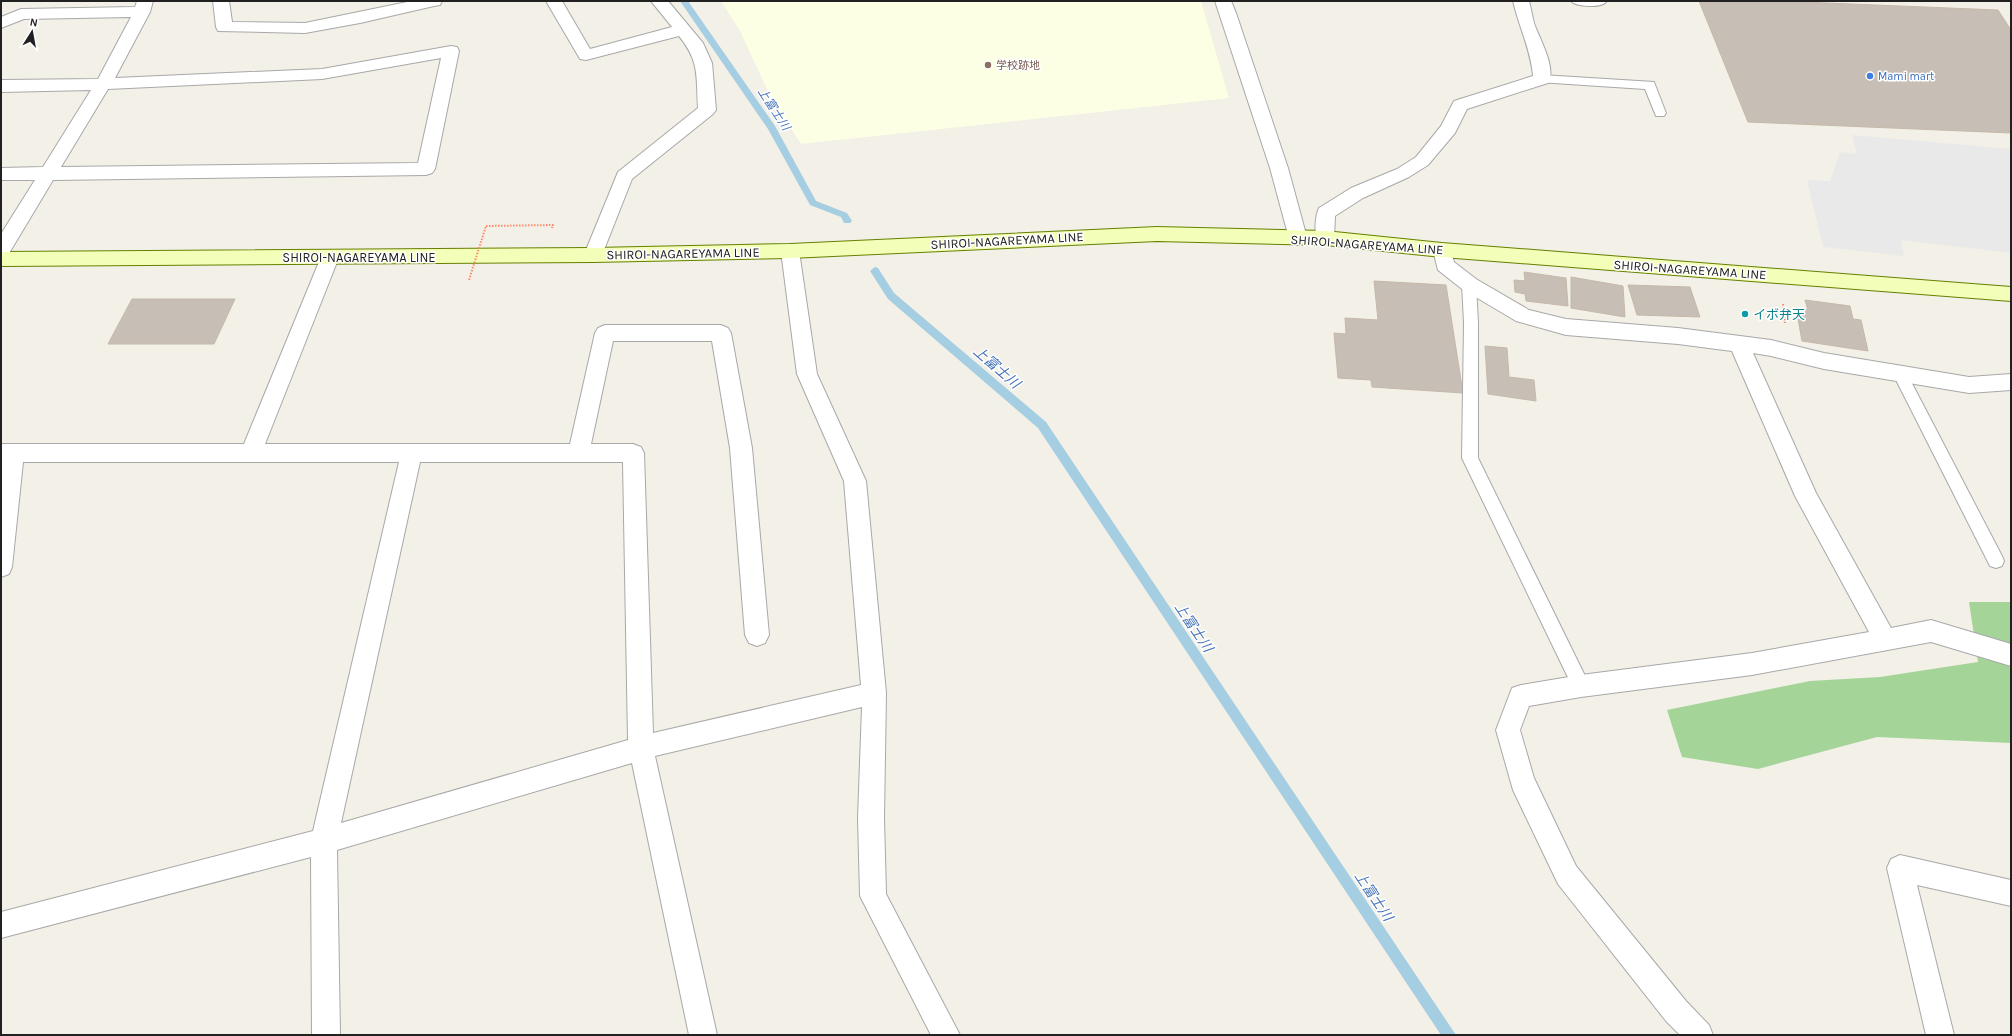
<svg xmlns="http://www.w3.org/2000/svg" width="2012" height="1036" font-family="Karla,'Noto Sans JP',sans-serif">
	<rect width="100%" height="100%" fill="#f2f0e7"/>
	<polygon fill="#fcffe3" points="721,1 1201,1 1229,98 801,144 772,100 740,31"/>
	<polygon fill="#a5d499" points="1969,602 2011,602 2011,743 1877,737 1758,769 1682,757 1667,710 1810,681 1880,677 1978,662"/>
	<polygon fill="#e9e9e9" points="1852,135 2011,149 2011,253 1901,240 1904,256 1823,247 1807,180 1830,181 1840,152 1857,154"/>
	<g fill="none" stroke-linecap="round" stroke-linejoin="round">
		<g fill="#a5cee2" fill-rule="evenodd">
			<polygon points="680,1 688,1 775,126 816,201 847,213 852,221 850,223 844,223 841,217 810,205 768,129"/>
			<polygon points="875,267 878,268 894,293 1046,422 1456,1035 1441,1035 1038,428 888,299 870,271"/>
		</g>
	</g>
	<g fill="#c7bfb6" stroke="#c5b8a8">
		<polygon points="1699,1 1778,1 1998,10 2011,30 2011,133 1748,122"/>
		<polygon points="1524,272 1566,278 1568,306 1526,301 1525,294 1515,292 1514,280 1525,281"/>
		<polygon points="1571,277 1623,286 1625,317 1571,308"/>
		<polygon points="1374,281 1446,285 1463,393 1372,387 1371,380 1338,378 1334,333 1346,334 1345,318 1378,320"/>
		<polygon points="1628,285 1690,287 1700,317 1637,315"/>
		<polygon points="132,299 235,299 214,344 108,344"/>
		<polygon points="1805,300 1850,306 1853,319 1861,320 1868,351 1802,341 1796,308 1808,310"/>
		<polygon points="1485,346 1507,348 1509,377 1534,380 1536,401 1488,394"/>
	</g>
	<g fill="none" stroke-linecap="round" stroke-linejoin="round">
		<defs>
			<g id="lane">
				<path d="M1571 1H1605L1606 2C1601 8 1576 7 1571 1Z"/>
				<polygon points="1542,75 1654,82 1666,113 1664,116 1656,116 1645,89 1538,82 1536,79"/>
				<polygon points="1469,279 1474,280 1476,284 1478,323 1478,458 1590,686 1587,692 1581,694 1575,692 1462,458 1464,323 1462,284 1464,280"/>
				<polygon points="1900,368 1905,370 2002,556 2004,561 2002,566 1996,568 1990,566 1893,374 1895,370"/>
			</g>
			<g id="street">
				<path d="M137 1H153L150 12 115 78 322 69 451 46 457 47 459 51 435 169 432 173 426 175 53 180 8 255 1 257V234L35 180H1V168L43 167 91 90 1 92V80L98 79 131 17 24 19 1 28V17L21 9 135 7ZM441 58 418 163 61 167 108 89 322 79Z"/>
				<polygon points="213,1 229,1 232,22 305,23 412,1 442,1 440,5 434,6 360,23 305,33 218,31 216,27"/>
				<path d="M546 1H562L590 49 672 27 651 1H668L703 43 712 63 716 110 713 114 632 179 602 255 600 260 593 262 586 260 584 255 618 172 698 108C696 76 700 62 679 36L586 60 580 59Z"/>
				<polygon points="1215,1 1231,1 1236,13 1288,168 1307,238 1305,243 1298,245 1291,243 1289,238 1270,168"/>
				<path d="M1513 1H1529C1531 8 1532 16 1534 23 1539 38 1557 68 1548 83L1467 109 1455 133 1428 165 1409 177 1363 198 1335 216 1334 238 1332 243 1325 245 1318 243C1314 234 1315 217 1319 208L1351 188 1397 169 1416 157 1441 126 1454 101 1533 76C1531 50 1519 27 1513 1Z"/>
				<polygon points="1442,243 1449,245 1454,262 1476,279 1529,310 1566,319 1678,328 1771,340 1824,353 1969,377 2011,374 2011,390 1969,393 1824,369 1771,356 1753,353 1816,493 1891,628 1931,620 2011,644 2011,666 1931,642 1752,675 1581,697 1529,706 1520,730 1534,778 1576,866 1686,1001 1709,1025 1713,1035 1680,1035 1666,1021 1558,884 1513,790 1496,730 1512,688 1521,685 1581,675 1752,653 1869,632 1795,496 1732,351 1678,344 1566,335 1516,321 1462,289 1438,270 1433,250 1435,245"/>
				<path d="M790 244 797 246 799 251 817 374 866 481 886 693 884 818 886 894 960 1035H931L860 896 858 818 862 707 655 756 717 1035H689L632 763 337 850 340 1035H312L311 857 1 938V912L313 831 399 462H23L12 567 9 574 1 577V444H244L321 257 323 252 330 250 337 252 339 257 265 444H570L595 333 598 328 605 325H721L728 328 731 333 752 448 769 635 765 643 757 646 749 643 745 635 730 448 712 341H613L591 444H633L641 447 644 453 653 733 861 685 844 481 797 374 781 251 783 246ZM420 462H623L628 740 341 823Z"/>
				<polygon points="1900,855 2011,880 2011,906 1917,885 1954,1035 1926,1035 1887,868 1891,859"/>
			</g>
			<polygon id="secondary" points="1157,227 1325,231 1442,243 2011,287 2011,301 1442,257 1325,245 1157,241 790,258 593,262 1,266 1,252 593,248 790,244"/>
		</defs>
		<use href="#lane" stroke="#a8a8a8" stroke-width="2"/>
		<use href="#street" stroke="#a8a8a8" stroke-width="2"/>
		<use href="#secondary" stroke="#658000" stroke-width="2"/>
		<g stroke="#ff8a6b" stroke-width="2" stroke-dasharray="1.5 1.5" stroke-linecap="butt">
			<polyline points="486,226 553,225 552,228"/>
			<polyline points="1783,304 1785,323"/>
		</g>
		<use href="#lane" fill="#fff" fill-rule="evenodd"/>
		<use href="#street" fill="#fff" fill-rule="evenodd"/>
		<use href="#secondary" fill="#f3feb9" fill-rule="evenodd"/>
		<polyline stroke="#ff8a6b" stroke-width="2" stroke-dasharray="1.5 1.5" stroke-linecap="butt" points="469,280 486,226"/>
	</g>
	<circle fill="#8d6e63" stroke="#fff" stroke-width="1.5" cx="988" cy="65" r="4"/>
	<circle fill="#3f7fe0" stroke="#fff" stroke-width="1.5" cx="1870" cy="76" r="4"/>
	<circle fill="#0f9aa8" stroke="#fff" stroke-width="1.5" cx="1745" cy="314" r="4"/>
	<g text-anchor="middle" stroke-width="3" stroke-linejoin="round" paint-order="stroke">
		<g font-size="11" fill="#785e54" stroke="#fff" text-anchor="start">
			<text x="996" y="69">学校跡地</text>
		</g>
		<g font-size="11" fill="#366cbe" stroke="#fff" text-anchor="start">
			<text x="1878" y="80">Mami mart</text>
		</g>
		<g font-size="12" font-style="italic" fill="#4573b9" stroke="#fff">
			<text transform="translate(774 109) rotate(57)" y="4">上富士川</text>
		</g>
		<g font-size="13" fill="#212121" stroke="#fff">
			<text transform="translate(1007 240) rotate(-3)" y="5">SHIROI-NAGAREYAMA LINE</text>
			<text transform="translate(1367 244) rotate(4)" y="5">SHIROI-NAGAREYAMA LINE</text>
			<text transform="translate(683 253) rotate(-1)" y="5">SHIROI-NAGAREYAMA LINE</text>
			<text x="359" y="262">SHIROI-NAGAREYAMA LINE</text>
			<text transform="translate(1690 269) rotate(4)" y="5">SHIROI-NAGAREYAMA LINE</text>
		</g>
		<g font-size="13" fill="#0d838f" stroke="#fff" text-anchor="start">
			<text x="1753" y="319">イボ弁天</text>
		</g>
		<g font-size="14" font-style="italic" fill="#4573b9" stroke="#fff">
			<text transform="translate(997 367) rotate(41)" y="5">上富士川</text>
			<text transform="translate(1194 627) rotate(56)" y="5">上富士川</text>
			<text transform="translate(1374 896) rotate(56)" y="5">上富士川</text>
		</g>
	</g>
	<rect width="2012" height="1036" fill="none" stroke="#212121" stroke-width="4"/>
	<g transform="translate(32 32) rotate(11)" stroke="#ffffff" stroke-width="3" paint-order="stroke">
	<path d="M0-3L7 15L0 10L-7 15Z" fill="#212121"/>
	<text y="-6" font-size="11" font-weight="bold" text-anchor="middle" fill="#212121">N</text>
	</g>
</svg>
